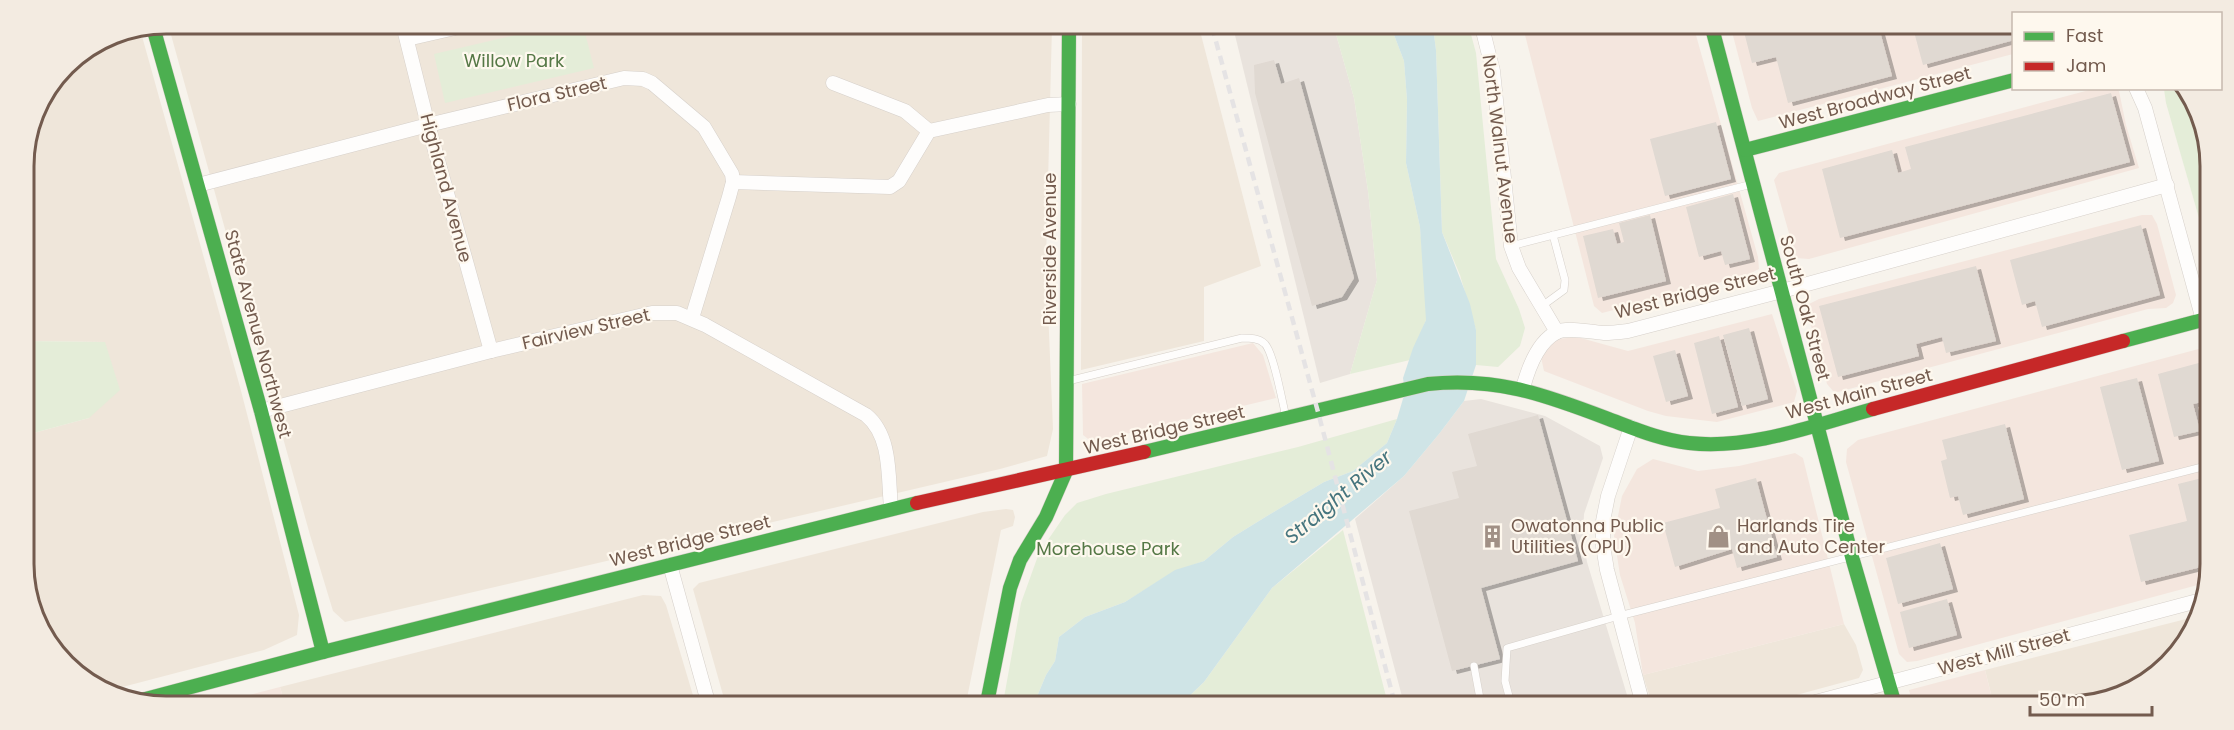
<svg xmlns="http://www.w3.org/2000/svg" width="2234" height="730" font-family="Poppins,sans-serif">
	<defs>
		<filter id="shadow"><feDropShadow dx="5" dy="3" stdDeviation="0" flood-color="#0004"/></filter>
	</defs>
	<rect width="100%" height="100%" fill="#f7f3ec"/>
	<g fill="#efe6da">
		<polygon points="168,24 1052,26 1046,261 1053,429 1047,456 1000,469 345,622 333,611 310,535"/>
		<polygon points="1082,26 1199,27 1261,266 1204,287 1204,341 1081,370"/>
		<polygon points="140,29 240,387 299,615 297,635 264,650 111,690 60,658 27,591 26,435 89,418 105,342 25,341 25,265 33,240 25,210 24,158 39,104 66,66 112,35"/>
		<polygon points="1006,509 1013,510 1015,517 1013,526 1001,530 966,703 725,702 693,589 699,583 983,512"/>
		<polygon points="643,595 661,596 666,605 695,702 284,701 280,687"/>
		<polygon points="2194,617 2154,676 2076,706 1994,706 1985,670"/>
		<polygon points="1844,624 1856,645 1863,670 1859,678 1789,697 1769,705 1652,705 1643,675"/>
	</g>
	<g fill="#f4e6de">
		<polygon points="1523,27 1694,28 1758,257 1759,269 1745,276 1602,313 1594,306"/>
		<polygon points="1731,28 2013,29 2013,54 1758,121 1752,108"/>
		<polygon points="2097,88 2117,89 2119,91 2126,125 2139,168 1809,259 1796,258 1774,180 1779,173"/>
		<polygon points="2142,215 2152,215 2157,224 2176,295 2173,303 2166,308 2148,309 1838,392 1833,391 1827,384 1808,315 1809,304 1819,299"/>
		<polygon points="1772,314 1797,391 1794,402 1717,422 1666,416 1648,411 1544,371 1541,357 1545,348 1557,339 1577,337 1628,351"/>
		<polygon points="1253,343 1263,355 1276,398 1092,442 1083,435 1082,384"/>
		<polygon points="2206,347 2205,583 1917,661 1907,662 1899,654 1846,462 1847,449 1858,440"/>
		<polygon points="1795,453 1803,458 1844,624 1643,675 1635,623 1620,575 1614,536 1622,496 1637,469 1653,459 1698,471 1739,466"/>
		<polygon points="1985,670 1994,706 1913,705 1909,690"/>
		<polygon points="280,687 284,701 227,701"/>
	</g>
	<g fill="#e9e3dd">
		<polygon points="1233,27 1334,27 1354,98 1368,191 1377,280 1350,374 1320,383"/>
		<polygon points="1481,399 1545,416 1600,446 1603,458 1584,514 1583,539 1587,562 1630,705 1404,704 1355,519 1404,476 1439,434 1464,401"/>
	</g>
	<g fill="#e4edd8">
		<polygon points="558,25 583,25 594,68 445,103 434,54"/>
		<polygon points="1334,27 1391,27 1404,61 1407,100 1406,163 1420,227 1426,293 1426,320 1410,360 1350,374 1377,280 1368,191 1354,98"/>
		<polygon points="1433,27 1469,27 1476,53 1496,259 1519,309 1525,328 1520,346 1498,367 1476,365 1476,330 1460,275 1442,232 1436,50"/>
		<polygon points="2164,89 2182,89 2207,139 2207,246 2166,103"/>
		<polygon points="25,341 105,342 120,390 89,418 26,435"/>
		<polygon points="1397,419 1387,443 1353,471 1324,482 1267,516 1233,537 1204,561 1175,571 1125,602 1085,617 1059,637 1055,661 1046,675 1036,699 1036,703 1003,703 1021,603 1039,553 1065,515 1077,503 1106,494 1298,447"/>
		<polygon points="1343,530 1388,704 1181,704 1204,682 1272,588"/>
	</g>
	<polygon fill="#cfe4e6" points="1391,27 1433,27 1436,50 1442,232 1470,304 1476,330 1476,365 1464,401 1439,434 1404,476 1272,588 1204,682 1181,704 1036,703 1036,699 1046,675 1055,661 1059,637 1085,617 1125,602 1175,570 1204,561 1233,537 1267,516 1324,482 1353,471 1387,443 1397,419 1405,392 1403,378 1413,348 1426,320 1420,227 1406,163 1407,100 1404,61"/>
	<g fill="#e0d9d2" filter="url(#shadow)">
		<polygon points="1743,28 1879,28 1892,76 1788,103 1776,57 1752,63"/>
		<polygon points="1913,28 2014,29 2014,40 1923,65"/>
		<polygon points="1274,60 1281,84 1299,78 1354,278 1342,297 1312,306 1255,93 1254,65"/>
		<polygon points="2111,93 2130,162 1840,238 1822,169 1892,150 1898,173 1911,169 1905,147"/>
		<polygon points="1716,122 1731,179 1665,196 1650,139"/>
		<polygon points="1733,194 1750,259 1725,265 1721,251 1699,257 1686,207"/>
		<polygon points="1650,215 1666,281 1598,298 1583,236 1613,229 1617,244 1624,242 1619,223"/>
		<polygon points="2141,225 2160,295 2042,327 2035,301 2022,305 2010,260"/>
		<polygon points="1976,266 1996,341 1946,353 1942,337 1916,344 1919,356 1838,377 1819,306"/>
		<polygon points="1749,328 1768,399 1742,406 1723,335"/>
		<polygon points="1719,336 1738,407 1712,414 1694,343"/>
		<polygon points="1675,350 1688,396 1666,402 1653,356"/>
		<polygon points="2206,361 2206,401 2193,404 2200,431 2174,437 2158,374"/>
		<polygon points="2137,378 2159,461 2122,470 2100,387"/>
		<polygon points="1538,415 1578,561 1481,588 1500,659 1452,671 1409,511 1459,498 1452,472 1477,466 1468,434"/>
		<polygon points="2005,424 2024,499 1963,515 1958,496 1950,498 1941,461 1947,459 1942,440"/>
		<polygon points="2206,477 2205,566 2141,582 2129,535 2187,521 2178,484"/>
		<polygon points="1756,478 1777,557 1737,568 1732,549 1675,567 1663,523 1720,508 1715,489"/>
		<polygon points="1940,543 1953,589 1898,604 1886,558"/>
		<polygon points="1947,599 1957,635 1909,648 1900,612"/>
	</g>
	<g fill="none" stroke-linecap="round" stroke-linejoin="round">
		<defs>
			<g id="lane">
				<polyline points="1511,246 1752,184"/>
				<polyline points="1542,306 1564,290 1565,280 1553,235"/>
				<path d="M1068 381 1242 338C1250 338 1259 338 1265 344 1274 354 1282 401 1286 417"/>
				<polyline points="1474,666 1481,704"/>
				<polyline points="1511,704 1505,681 1507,648 1619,616 2206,466"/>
			</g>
			<g id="street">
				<polyline points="403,25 428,125 491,351"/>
				<polyline points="1482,27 1493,71 1511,246 1519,268 1557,332"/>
				<polyline points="407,39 468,25"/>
				<polyline points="833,83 905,111 929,131"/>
				<polyline points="2136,88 2145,108 2203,320"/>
				<polyline points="733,182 890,187 899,181 929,131 1048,105 1069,104"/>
				<polyline points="198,185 428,125 624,78 643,79 652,83 704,127 732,174 733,182 729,197 692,318"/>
				<path d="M1523 388C1528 369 1537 342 1557 332 1567 327 1592 332 1604 333 1612 333 1620 332 1628 331L1782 291 2167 185"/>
				<path d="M261 411 491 351 652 313H677L705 325 866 415C892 436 888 478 891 508"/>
				<polyline points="1631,427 1608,496 1603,521 1603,546 1607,570 1643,705"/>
				<polyline points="670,565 708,702"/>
				<polyline points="1804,705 2205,599"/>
			</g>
			<g id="fast">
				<polyline points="153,27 261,411 323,652"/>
				<polyline points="1712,28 1852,557 1895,705"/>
				<polyline points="1745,150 2014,80"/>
				<polyline points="2123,341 2206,319"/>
				<path d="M1144 452 1428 384C1496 377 1543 394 1606 418 1633 428 1660 440 1689 443 1751 450 1815 425 1873 409"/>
				<polyline points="138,701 323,652 917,503"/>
				<polyline points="987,703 1010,588 1020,560 1046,517 1066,471 1069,26"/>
			</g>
			<g id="jam">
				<polyline points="1873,409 2123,341"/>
				<polyline points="917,503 1144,452"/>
			</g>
		</defs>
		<use href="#lane" stroke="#d6d0ca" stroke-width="8"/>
		<use href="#street" stroke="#d6d0ca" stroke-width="15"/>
		<use href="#fast" stroke="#d6cfc8" stroke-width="15"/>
		<use href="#jam" stroke="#d6cfc8" stroke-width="15"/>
		<use href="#lane" stroke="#fefdfc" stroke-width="7"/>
		<use href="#street" stroke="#fefdfc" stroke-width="14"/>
		<use href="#fast" stroke="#4caf50" stroke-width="14"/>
		<use href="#jam" stroke="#c62828" stroke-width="14"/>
		<polyline stroke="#e5e3e4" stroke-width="4.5" stroke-dasharray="9 6" stroke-linecap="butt" points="1212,27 1318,412 1395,704"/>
	</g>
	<defs>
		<symbol id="building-bare" viewBox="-9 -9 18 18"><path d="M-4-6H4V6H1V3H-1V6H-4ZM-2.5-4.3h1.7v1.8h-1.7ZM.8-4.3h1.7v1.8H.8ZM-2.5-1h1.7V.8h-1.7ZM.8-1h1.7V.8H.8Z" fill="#a19085" stroke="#fef8ee" stroke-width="2.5" paint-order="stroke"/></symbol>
		<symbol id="shop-bare" viewBox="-9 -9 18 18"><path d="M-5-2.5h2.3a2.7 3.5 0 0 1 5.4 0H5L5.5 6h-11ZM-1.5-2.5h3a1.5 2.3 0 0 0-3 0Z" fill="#a19085" stroke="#fef8ee" stroke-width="2.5" paint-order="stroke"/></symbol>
	</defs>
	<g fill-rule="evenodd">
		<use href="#building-bare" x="1476" y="520" width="33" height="33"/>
		<use href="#shop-bare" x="1702" y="520" width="33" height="33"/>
	</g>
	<g text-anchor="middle" stroke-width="4.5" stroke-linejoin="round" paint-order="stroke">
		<g font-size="18" fill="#557846" stroke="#fef8ee">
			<text x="514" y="67">Willow Park</text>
			<text x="1108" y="555">Morehouse Park</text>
		</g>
		<g font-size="18" fill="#735b4e" stroke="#fef8ee">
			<text transform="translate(557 94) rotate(-13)" y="6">Flora Street</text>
			<text transform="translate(1875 98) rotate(-15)" y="6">West Broadway Street</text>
			<text transform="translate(1500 149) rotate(83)" y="6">North Walnut Avenue</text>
			<text transform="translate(446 188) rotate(75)" y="6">Highland Avenue</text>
			<text transform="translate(1050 249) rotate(-90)" y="6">Riverside Avenue</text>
			<text transform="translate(1695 293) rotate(-14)" y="6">West Bridge Street</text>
			<text transform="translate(1805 308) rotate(75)" y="6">South Oak Street</text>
			<text transform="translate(586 329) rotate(-13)" y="6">Fairview Street</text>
			<text transform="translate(258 334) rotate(75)" y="6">State Avenue Northwest</text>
			<text transform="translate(1859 394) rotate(-15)" y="6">West Main Street</text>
			<text transform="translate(1164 430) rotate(-13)" y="6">West Bridge Street</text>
			<text transform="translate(690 541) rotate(-14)" y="6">West Bridge Street</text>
			<text transform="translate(2004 652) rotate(-15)" y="6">West Mill Street</text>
		</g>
		<g font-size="18" fill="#735b4e" stroke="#fef8ee" text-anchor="start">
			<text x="1511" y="532">Owatonna Public<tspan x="1511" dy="21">Utilities (OPU)</tspan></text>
			<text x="1737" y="532">Harlands Tire<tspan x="1737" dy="21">and Auto Center</tspan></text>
		</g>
		<g font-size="20" font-style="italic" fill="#46757e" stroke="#fef8ee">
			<text transform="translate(1338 497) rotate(-40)" y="7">Straight River</text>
		</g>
	</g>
	<path d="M0 0H2234V730H0ZM166 34H2068A132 132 0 0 1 2200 166V564A132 132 0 0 1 2068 696H166A132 132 0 0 1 34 564V166A132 132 0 0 1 166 34Z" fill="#f3ebe1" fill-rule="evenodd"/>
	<path fill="none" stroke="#735b4e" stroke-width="3" d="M166 34H2068A132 132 0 0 1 2200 166V564A132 132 0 0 1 2068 696H166A132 132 0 0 1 34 564V166A132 132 0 0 1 166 34Z"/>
	<rect x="2012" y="12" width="210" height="78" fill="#fef8ee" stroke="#c6b9ae" stroke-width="1.5"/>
	<rect x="2024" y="32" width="30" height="9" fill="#4caf50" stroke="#c6b9ae" stroke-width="1.5"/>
	<text x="2066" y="42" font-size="18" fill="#735b4e">Fast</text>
	<rect x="2024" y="62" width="30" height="9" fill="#c62828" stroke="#c6b9ae" stroke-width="1.5"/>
	<text x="2066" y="72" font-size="18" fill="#735b4e">Jam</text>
	<path d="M2030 706v9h122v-9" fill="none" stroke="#735b4e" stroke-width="3"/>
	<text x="2039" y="706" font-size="18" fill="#735b4e" stroke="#fef8ee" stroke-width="4.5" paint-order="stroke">50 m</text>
</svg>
